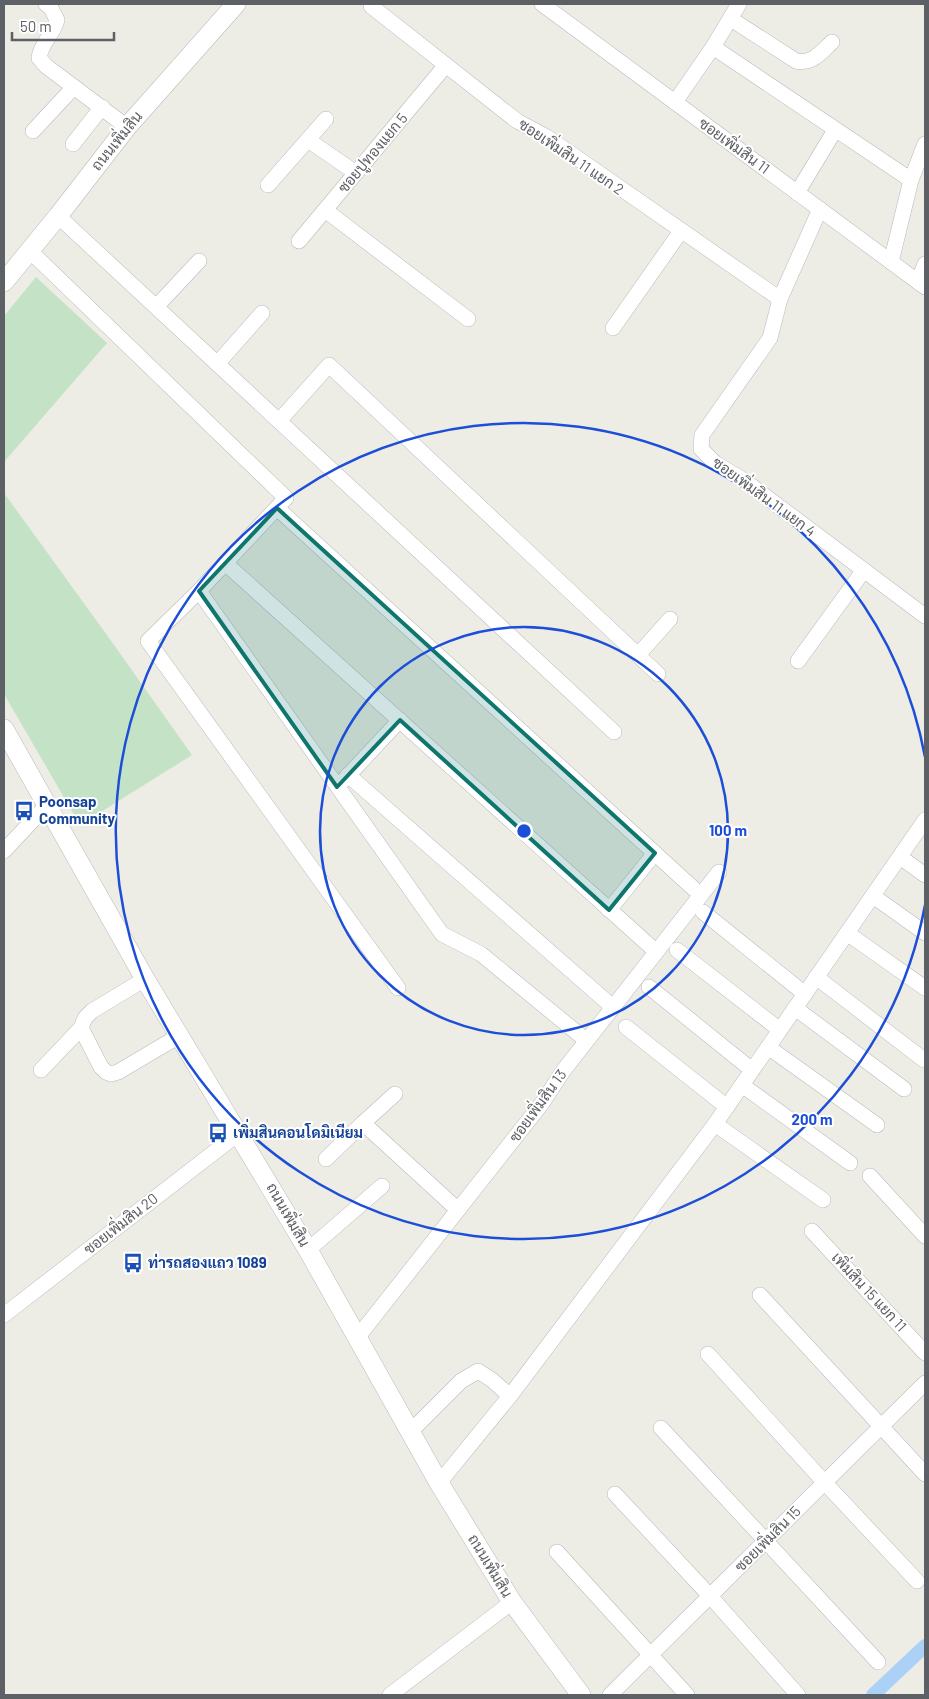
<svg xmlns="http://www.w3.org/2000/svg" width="929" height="1699" font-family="Barlow,Sarabun,sans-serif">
	<rect width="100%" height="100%" fill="#eeede5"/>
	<g fill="#c4e3c6">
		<polygon points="36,277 107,343 4,462 4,316"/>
		<polygon points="4,493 107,635 192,755 80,825 4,694"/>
	</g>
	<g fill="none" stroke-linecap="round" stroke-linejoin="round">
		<polyline stroke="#acd1f7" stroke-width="14" points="873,1695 925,1646"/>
		<defs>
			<g id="minor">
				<path d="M46 4 51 8 57 20C53 35 41 43 39 58L46 66 127 127"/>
				<polyline points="373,4 371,6 517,121 547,137 780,299"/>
				<polyline points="542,4 925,287"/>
				<path d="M731 19 796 61C813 64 820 53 832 42"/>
				<polyline points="713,47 911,180"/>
				<polyline points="675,102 713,47 739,4"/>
				<polyline points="33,131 74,87"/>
				<polyline points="308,140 356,173"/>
				<polyline points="73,144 102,107"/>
				<polyline points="268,185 326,119"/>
				<polyline points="797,193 835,130"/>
				<polyline points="820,209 780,299 770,338 702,435 701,449 715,463 745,481 925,616"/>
				<polyline points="325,210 468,319"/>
				<polyline points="58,216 614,732"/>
				<polyline points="299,241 446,65"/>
				<polyline points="30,251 286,498 199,591 442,934 481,954 581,1036"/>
				<polyline points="891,262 911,180 925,144"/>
				<polyline points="918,282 925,264"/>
				<polyline points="156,307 199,261"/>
				<polyline points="613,328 681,231"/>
				<polyline points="217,364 262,313"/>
				<polyline points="279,421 329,365 658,674"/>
				<polyline points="277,508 694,889"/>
				<polyline points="225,563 651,947"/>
				<polyline points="199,591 148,641 398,988"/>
				<polyline points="638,655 670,619"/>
				<polyline points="798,661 864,570"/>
				<polyline points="348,775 607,1002"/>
				<polyline points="343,781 400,720"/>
				<polyline points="4,851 46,806"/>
				<polyline points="900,857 925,875"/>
				<polyline points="873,896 925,933"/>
				<polyline points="609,910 655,853"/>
				<polyline points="703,912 805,994"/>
				<polyline points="847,933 925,988"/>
				<polyline points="677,950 780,1030"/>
				<polyline points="816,977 924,1060"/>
				<polyline points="145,979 92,1011 85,1018 81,1028 101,1067 106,1072 111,1074 118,1072 179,1036"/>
				<polyline points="649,987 752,1070"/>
				<polyline points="795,1008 904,1089"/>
				<polyline points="626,1027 727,1107"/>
				<polyline points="768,1047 877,1125"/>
				<polyline points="41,1070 81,1028"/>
				<polyline points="742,1085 850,1163"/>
				<polyline points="395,1094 363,1123 458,1210"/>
				<polyline points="715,1124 823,1200"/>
				<polyline points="326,1159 363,1123"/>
				<polyline points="870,1176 925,1236"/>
				<polyline points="812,1231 925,1353"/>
				<polyline points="308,1250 382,1186"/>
				<polyline points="760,1295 925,1474"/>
				<polyline points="4,1315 239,1133"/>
				<polyline points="357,1338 543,1102 563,1071 719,872"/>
				<polyline points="708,1354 825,1483 917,1581"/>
				<polyline points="661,1428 878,1662"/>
				<polyline points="410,1432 461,1381 478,1371 492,1380 510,1396"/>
				<polyline points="439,1483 510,1396 715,1124 925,820"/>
				<polyline points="615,1494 710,1596 798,1695"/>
				<polyline points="557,1552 687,1695"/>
				<polyline points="390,1695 512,1602"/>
				<polyline points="610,1695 925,1383"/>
			</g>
			<g id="tertiary">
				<polyline points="4,282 58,216 127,127 236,4"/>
				<polyline points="4,729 145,979 308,1250 439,1483 512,1602 581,1695"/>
			</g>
		</defs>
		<use href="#minor" stroke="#b7babe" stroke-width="16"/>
		<use href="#tertiary" stroke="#b7babe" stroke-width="20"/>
		<use href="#minor" stroke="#fff" stroke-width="15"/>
		<use href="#tertiary" stroke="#fff" stroke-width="19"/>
	</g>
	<path fill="#0f766e" fill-opacity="0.2" stroke="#0f766e" stroke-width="4" stroke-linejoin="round" d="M277 508 655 853 609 910 400 720 337 787 199 591Z"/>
	<g fill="none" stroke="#1d4ed8" stroke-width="2.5">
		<circle cx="524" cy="831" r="204"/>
		<path d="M925 905A408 408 0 1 1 925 757"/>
	</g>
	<defs>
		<symbol id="bus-bare" viewBox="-9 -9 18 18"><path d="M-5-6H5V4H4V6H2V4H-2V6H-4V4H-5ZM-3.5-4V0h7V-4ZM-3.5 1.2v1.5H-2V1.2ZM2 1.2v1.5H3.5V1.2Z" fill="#1a4fb4" stroke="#fff" stroke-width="2.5" paint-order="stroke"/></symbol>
	</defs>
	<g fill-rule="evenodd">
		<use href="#bus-bare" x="10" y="797" width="28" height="28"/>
		<use href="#bus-bare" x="204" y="1119" width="28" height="28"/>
		<use href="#bus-bare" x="119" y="1249" width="28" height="28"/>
	</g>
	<g text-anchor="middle" stroke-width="4" stroke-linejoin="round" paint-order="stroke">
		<g font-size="15" fill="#5d6064" stroke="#fff">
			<text transform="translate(117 141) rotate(-51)" y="5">ถนนเพิ่มสิน</text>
			<text transform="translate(734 146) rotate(36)" y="5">ซอยเพิ่มสิน 11</text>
			<text transform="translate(373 153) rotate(-50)" y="5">ซอยปูทองแยก 5</text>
			<text transform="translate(571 157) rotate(34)" y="5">ซอยเพิ่มสิน 11 แยก 2</text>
			<text transform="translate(764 497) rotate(36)" y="5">ซอยเพิ่มสิน 11 แยก 4</text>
			<text transform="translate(538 1106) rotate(-54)" y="5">ซอยเพิ่มสิน 13</text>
			<text transform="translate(288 1215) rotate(60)" y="5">ถนนเพิ่มสิน</text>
			<text transform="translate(121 1224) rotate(-38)" y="5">ซอยเพิ่มสิน 20</text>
			<text transform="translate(869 1292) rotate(47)" y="5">เพิ่มสิน 15 แยก 11</text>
			<text transform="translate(768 1539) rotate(-45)" y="5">ซอยเพิ่มสิน 15</text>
			<text transform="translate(490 1566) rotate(59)" y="5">ถนนเพิ่มสิน</text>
		</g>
		<g font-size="15" font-weight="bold" fill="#164399" stroke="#fff" text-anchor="start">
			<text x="39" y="807">Poonsap<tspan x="39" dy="17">Community</tspan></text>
			<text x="233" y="1138">เพิ่มสินคอนโดมิเนียม</text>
			<text x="148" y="1268">ท่ารถสองแถว 1089</text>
		</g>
	</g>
	<circle cx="524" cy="831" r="8" fill="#1d4ed8" stroke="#fff" stroke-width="2.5"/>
	<g font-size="15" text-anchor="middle" font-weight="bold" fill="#1d4ed8" stroke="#fff" stroke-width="4" stroke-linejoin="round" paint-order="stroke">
		<text x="728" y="836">100 m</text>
		<text x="812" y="1125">200 m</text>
	</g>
	<rect width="929" height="1699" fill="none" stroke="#5d6064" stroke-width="10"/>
	<path d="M12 32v8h102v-8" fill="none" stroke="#5d6064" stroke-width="2.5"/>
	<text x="20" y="32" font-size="15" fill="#5d6064" stroke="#ffffff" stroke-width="4" paint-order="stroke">50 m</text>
</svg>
